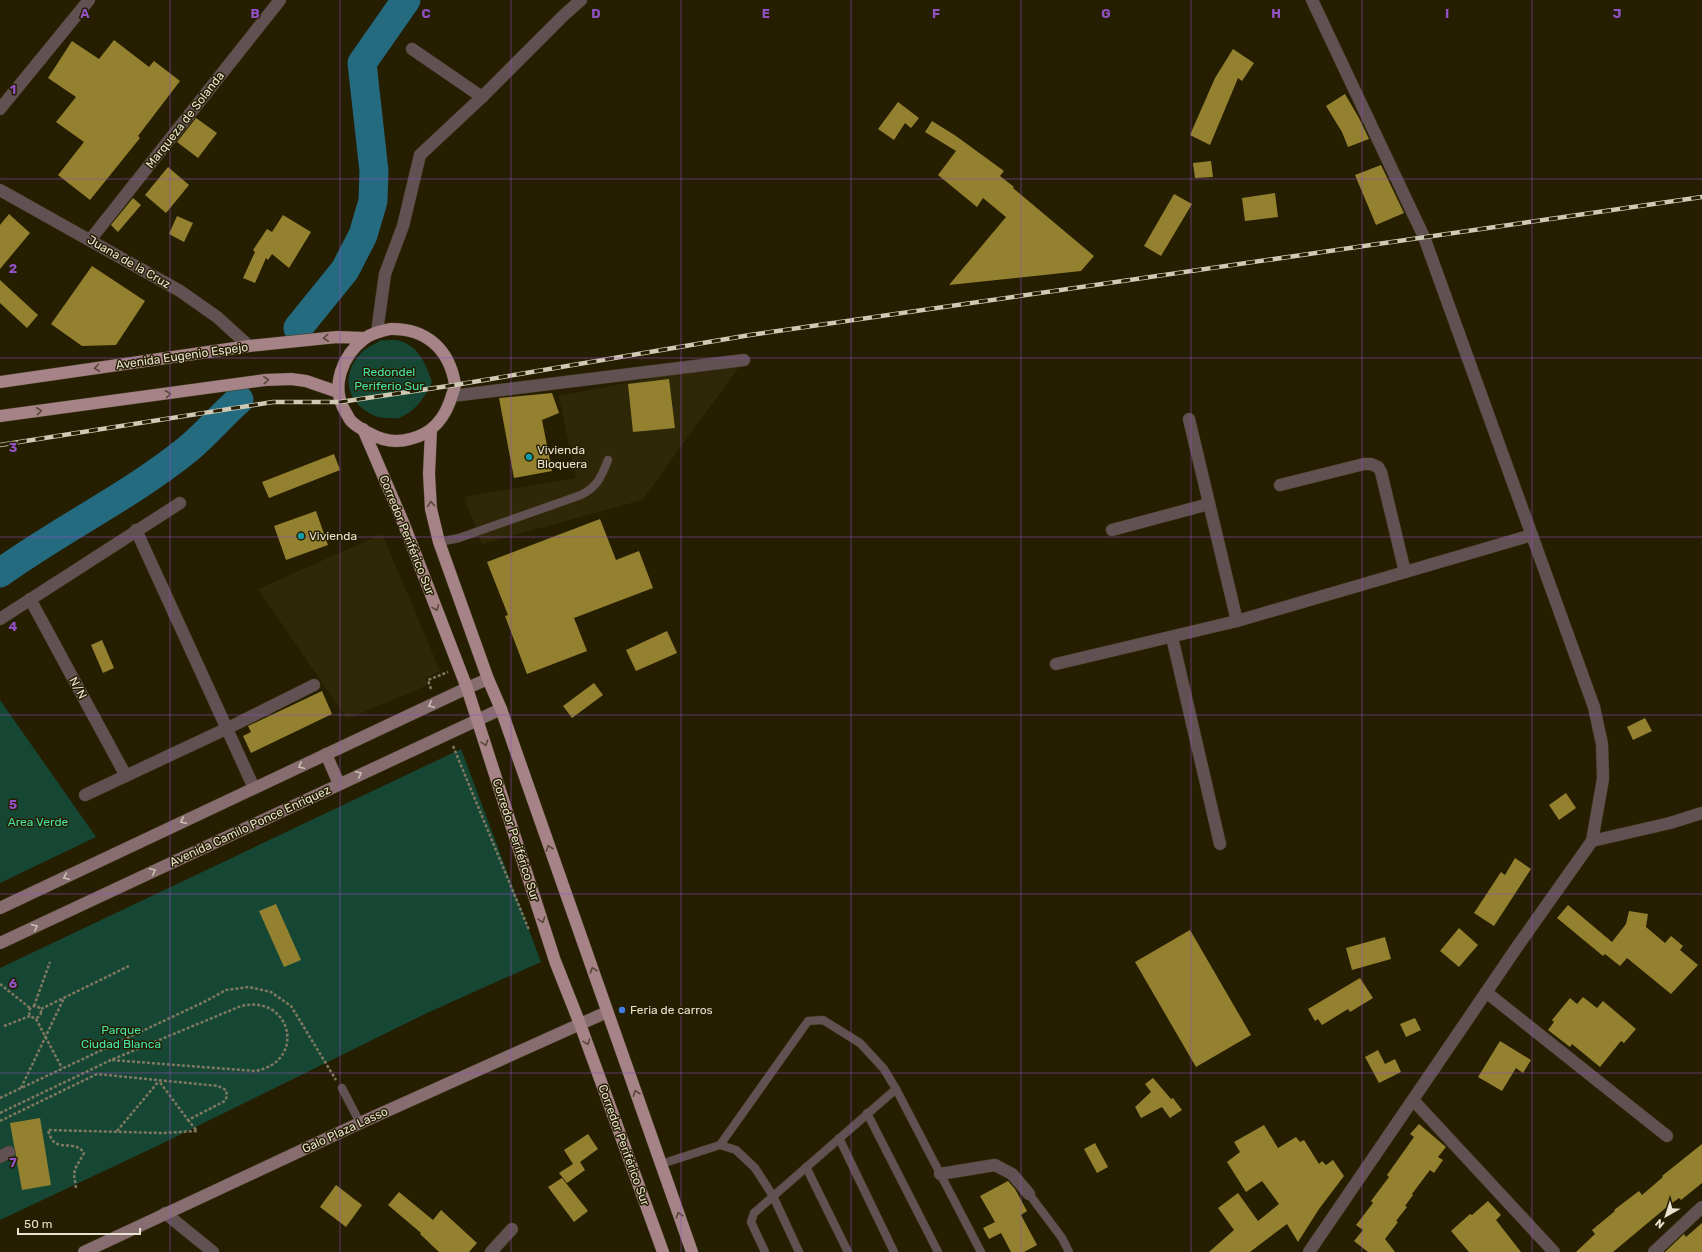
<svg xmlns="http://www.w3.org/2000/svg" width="1702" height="1252" font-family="Rubik,sans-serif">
	<rect width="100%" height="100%" fill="#261e00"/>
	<g fill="#2f2808">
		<polygon points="744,360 642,500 482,544 464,497 576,478 559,396"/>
		<polygon points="382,534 440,671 425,679 430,684 347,719 258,589"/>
	</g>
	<g fill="#164734">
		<path d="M381 340C387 341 395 339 400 341 420 347 426 365 432 382 425 397 415 412 399 418 395 419 390 418 387 418 377 418 369 414 362 408 343 392 345 368 363 351 367 347 376 344 381 340Z"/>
		<polygon points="0,700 96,837 0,883"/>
		<polygon points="461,749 541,962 427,1013 157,1146 0,1220 0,968"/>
	</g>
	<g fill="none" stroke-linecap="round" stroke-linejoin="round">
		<g stroke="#246b80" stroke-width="29">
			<polyline points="298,328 345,270 363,235 373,201 374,171 362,63 406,0"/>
			<path d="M0 573C61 529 130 496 188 449 206 434 221 416 239 400"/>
		</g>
	</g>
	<g fill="#948130">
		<polygon points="114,40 149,67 154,61 180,81 138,136 140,138 90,200 58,175 84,142 56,122 76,97 48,78 72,41 99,59"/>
		<polygon points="1233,49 1254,63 1242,81 1238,78 1210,145 1190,135 1215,78"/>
		<polygon points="1345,94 1359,118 1369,139 1348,147 1342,132 1326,106"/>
		<polygon points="898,102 919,118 911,128 905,123 894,140 878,129"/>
		<polygon points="196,118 217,133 198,158 177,142"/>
		<polygon points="932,121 956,136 1004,171 1000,176 1014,187 1013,188 1094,256 1081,271 949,285 1006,217 983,198 977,207 938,175 956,151 925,132"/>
		<polygon points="1211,161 1213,177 1195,178 1193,163"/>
		<polygon points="1381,165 1404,213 1376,225 1355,175"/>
		<polygon points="168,167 189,185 166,213 145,195"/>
		<polygon points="1275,193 1278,217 1245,221 1242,198"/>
		<polygon points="1174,194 1192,204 1161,256 1144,246"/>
		<polygon points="133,198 141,205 118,232 111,225"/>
		<polygon points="9,214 30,233 0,269 0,225"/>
		<polygon points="283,215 311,232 289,268 272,254 268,260 266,258 255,283 243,278 255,252 253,250 267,229 272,232"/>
		<polygon points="177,216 193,223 184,242 169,234"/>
		<polygon points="92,266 145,301 116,345 82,346 51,324"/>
		<polygon points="0,280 38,315 27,328 0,303"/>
		<polygon points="669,379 675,428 633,432 628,384"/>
		<polygon points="552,393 559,413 542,420 552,471 514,478 499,398"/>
		<polygon points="334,454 340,470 269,498 262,482"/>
		<polygon points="316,511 328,545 286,560 274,526"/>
		<polygon points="600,519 616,560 639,551 653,588 574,618 587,651 527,674 505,616 508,615 487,562"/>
		<polygon points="667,631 677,653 636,671 626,650"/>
		<polygon points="102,640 114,668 103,673 91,645"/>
		<polygon points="594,683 603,695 572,718 563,706"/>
		<polygon points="322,691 332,714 251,753 243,736 251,732 248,726"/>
		<polygon points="1645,718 1652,731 1633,740 1627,727"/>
		<polygon points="1566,793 1576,808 1559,820 1549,805"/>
		<polygon points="1515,858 1531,869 1494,926 1474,913 1501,872 1505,875"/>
		<polygon points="276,904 301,960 284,967 259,911"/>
		<polygon points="1568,905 1612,942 1626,924 1629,911 1648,914 1646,927 1665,943 1671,936 1683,946 1680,950 1698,965 1671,994 1627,958 1620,966 1605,954 1603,956 1557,918"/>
		<polygon points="1459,928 1478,945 1459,967 1440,951"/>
		<polygon points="1190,930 1251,1035 1196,1067 1135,962"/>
		<polygon points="1385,937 1391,959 1352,970 1346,948"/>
		<polygon points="1360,978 1373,998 1350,1012 1348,1009 1322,1025 1318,1019 1315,1021 1308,1009"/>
		<polygon points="1583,997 1597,1008 1603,1001 1636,1029 1624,1043 1621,1041 1600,1067 1572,1044 1570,1047 1548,1030 1554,1022 1552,1020 1570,998 1577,1004"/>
		<polygon points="1415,1018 1421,1030 1406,1037 1400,1024"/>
		<polygon points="1500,1041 1531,1060 1523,1073 1516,1068 1502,1091 1478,1077"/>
		<polygon points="1378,1050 1385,1064 1395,1059 1401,1072 1379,1083 1365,1057"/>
		<polygon points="1153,1078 1171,1099 1173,1098 1182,1110 1170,1118 1162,1107 1141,1118 1135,1107 1151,1092 1145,1084"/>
		<polygon points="40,1118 51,1185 22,1190 10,1123"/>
		<polygon points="1419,1124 1446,1147 1438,1157 1443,1160 1434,1173 1430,1170 1412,1194 1413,1195 1405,1206 1407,1207 1396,1221 1398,1222 1385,1239 1395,1252 1368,1252 1354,1241 1363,1230 1356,1225 1373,1203 1371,1201 1389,1177 1387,1175 1414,1137 1410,1134"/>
		<polygon points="1264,1125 1278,1148 1296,1137 1300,1142 1304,1140 1319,1164 1322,1161 1326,1165 1333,1160 1344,1176 1319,1209 1298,1242 1287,1224 1250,1252 1209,1252 1234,1230 1218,1208 1238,1193 1258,1221 1279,1204 1262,1181 1246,1192 1227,1162 1240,1152 1234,1142"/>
		<polygon points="588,1134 598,1149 580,1162 585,1170 567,1183 559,1173 573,1164 564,1150"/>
		<polygon points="1095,1143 1108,1167 1097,1173 1084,1149"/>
		<polygon points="1702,1144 1702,1183 1681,1200 1679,1198 1668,1206 1613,1252 1576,1252 1595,1234 1592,1230 1615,1211 1614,1210 1639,1191 1642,1195 1663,1177 1662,1176"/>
		<polygon points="562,1178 588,1211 574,1222 548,1187"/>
		<polygon points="1008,1181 1015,1189 1027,1211 1021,1215 1037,1245 1024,1252 1011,1252 1001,1233 989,1239 983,1228 995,1222 980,1196"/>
		<polygon points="336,1185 362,1205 346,1227 320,1207"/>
		<polygon points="399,1192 433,1220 441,1210 477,1243 469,1252 439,1252 420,1234 421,1233 388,1205"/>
		<polygon points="1488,1201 1501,1215 1496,1220 1521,1252 1469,1252 1451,1231 1470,1214 1472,1215"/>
		<polygon points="1702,1223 1702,1252 1665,1252 1684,1234 1686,1237"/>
	</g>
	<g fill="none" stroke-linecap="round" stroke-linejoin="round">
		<defs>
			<g id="lane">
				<path d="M439 542 459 538 581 495C598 486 601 477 608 460"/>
				<polyline points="342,1088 360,1123"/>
				<polyline points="867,1113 938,1252"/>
				<polyline points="839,1138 894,1252"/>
				<polyline points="720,1145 808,1021 823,1020 860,1043 884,1069 896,1089"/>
				<polyline points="661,1164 720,1145 736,1150 755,1168 773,1196 799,1252"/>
				<polyline points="806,1167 848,1252"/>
				<polyline points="1029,1194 1062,1238 1069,1252"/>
				<polyline points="765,1252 751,1222 754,1213 896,1089 981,1252"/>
			</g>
			<g id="street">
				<polyline points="1312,0 1424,237 1594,707 1602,744 1603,779 1592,841"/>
				<polyline points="412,49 482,97"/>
				<polyline points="0,109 89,0"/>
				<polyline points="0,190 180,291 217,317 249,346"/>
				<polyline points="90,240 280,0"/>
				<polyline points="377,332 385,274 403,226 420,155 482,97 564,15 581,0"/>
				<polyline points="452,396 744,360"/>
				<polyline points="1189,419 1237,621"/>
				<polyline points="1280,485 1364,464 1371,464 1378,467 1381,472 1405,572"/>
				<polyline points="136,530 254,788"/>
				<polyline points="1112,530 1209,504"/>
				<polyline points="30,599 126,776"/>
				<polyline points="0,619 180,503"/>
				<polyline points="1172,637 1220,844"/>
				<polyline points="1056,664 1237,621 1532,535"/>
				<polyline points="85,795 228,728 314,685"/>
				<polyline points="1486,992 1667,1136"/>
				<polyline points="1413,1100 1554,1252"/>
				<polyline points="0,1157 9,1152"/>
				<polyline points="940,1174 995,1165 1012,1174 1029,1194"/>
				<polyline points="165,1213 213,1252"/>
				<polyline points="491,1252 512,1229"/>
				<polyline points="1309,1252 1517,947 1592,841 1670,823 1702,813"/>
				<polyline points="1654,1252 1702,1207"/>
			</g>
			<g id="secondary">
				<polyline points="326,754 339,784"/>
				<polyline points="0,908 467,688 488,679"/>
				<polyline points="0,943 501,709"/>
				<polyline points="84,1252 360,1123 607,1012"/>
			</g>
			<g id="primary">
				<path d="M390 329C425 328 449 348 455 384 455 387 453 392 452 395 446 417 432 434 410 439 396 443 381 440 369 433 363 430 356 426 351 421 349 419 347 414 345 411 330 386 343 355 364 339 372 333 381 331 390 329Z"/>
				<polyline points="0,382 249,346 337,337 365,338"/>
				<polyline points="0,416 265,380 291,379 306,381 338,392"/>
				<polyline points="363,429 403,522 467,688 555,961 580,1024 663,1252"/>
				<polyline points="431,430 429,474 431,509 439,542 488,679 501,709 692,1252"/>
			</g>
		</defs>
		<use href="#lane" stroke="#413a1d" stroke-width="9"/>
		<use href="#street" stroke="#413a1d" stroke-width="13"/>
		<use href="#secondary" stroke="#413a1d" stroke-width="13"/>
		<use href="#primary" stroke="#413a1d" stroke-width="13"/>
		<g stroke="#807961" stroke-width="2.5" stroke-dasharray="3 2" stroke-linecap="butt">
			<polyline points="431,689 428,680 448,672"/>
			<polyline points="453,746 529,930"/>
			<polyline points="0,984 30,1008"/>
			<circle cx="35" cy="1012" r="6"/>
			<polyline points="34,1006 50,962"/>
			<polyline points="41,1009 129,966"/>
			<polyline points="36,1019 62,1068"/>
			<polyline points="4,1026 30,1016"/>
			<polyline points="21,1088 64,998"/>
			<polyline points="0,1098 206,1001 226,990 249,987 271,992 291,1006 336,1080"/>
			<path d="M0 1113 111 1060 241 1006C292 994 307 1062 255 1071L111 1060"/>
			<polyline points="0,1121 97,1074 218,1086 226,1090 227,1096 225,1101 188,1120 159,1081"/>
			<polyline points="117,1131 159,1081"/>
			<path d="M76 1188 74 1175 75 1169 84 1153C76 1141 63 1149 54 1142 51 1139 49 1134 48 1130L162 1133 197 1131 188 1120"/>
		</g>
		<use href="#lane" stroke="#625153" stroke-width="8"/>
		<use href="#street" stroke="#625153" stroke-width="12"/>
		<use href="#secondary" stroke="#886d70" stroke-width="12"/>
		<use href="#primary" stroke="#a58387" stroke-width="12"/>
		<defs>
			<polyline id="rail" points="0,445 273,402 340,402 455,385 750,335 1702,197"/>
		</defs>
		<use href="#rail" stroke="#cfc9b6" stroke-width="4.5"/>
		<use href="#rail" stroke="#261e00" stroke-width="3" stroke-dasharray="9" stroke-linecap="butt"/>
	</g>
	<defs><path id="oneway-chevron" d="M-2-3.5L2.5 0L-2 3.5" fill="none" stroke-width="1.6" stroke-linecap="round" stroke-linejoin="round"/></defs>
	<g stroke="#594636">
		<use href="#oneway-chevron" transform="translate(326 338) rotate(174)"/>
		<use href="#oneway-chevron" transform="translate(97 368) rotate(172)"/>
		<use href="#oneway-chevron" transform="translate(266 380) rotate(-5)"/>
		<use href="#oneway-chevron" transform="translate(168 394) rotate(-8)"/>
		<use href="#oneway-chevron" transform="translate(39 411) rotate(-8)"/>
		<use href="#oneway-chevron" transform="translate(431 504) rotate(-95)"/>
		<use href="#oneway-chevron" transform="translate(436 608) rotate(69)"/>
		<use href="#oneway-chevron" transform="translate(485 743) rotate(72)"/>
		<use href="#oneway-chevron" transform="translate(549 848) rotate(-109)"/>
		<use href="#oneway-chevron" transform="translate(542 920) rotate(72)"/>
		<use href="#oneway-chevron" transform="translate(593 970) rotate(-109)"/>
		<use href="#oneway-chevron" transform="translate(587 1042) rotate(70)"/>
		<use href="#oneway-chevron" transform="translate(636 1093) rotate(-109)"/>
		<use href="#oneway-chevron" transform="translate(679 1215) rotate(-109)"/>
	</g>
	<g stroke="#cbc0b4">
		<use href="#oneway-chevron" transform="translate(431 705) rotate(155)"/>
		<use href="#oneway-chevron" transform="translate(301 766) rotate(155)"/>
		<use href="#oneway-chevron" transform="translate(359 774) rotate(-25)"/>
		<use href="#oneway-chevron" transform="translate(183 821) rotate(155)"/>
		<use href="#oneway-chevron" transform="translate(153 871) rotate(-25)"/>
		<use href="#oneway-chevron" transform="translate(66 877) rotate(155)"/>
		<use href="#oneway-chevron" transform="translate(35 927) rotate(-25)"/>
	</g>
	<path fill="none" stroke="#9151c3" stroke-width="1" stroke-opacity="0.55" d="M170 0V1252M340 0V1252M511 0V1252M681 0V1252M851 0V1252M1021 0V1252M1191 0V1252M1362 0V1252M1532 0V1252M0 179H1702M0 358H1702M0 537H1702M0 715H1702M0 894H1702M0 1073H1702"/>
	<g fill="#0f9aa8" stroke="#261e00" stroke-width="1.5">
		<circle cx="529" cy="457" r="4"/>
		<circle cx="301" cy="536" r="4"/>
	</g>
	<circle fill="#3f7fe0" stroke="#261e00" stroke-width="1.5" cx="622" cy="1010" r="4"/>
	<g text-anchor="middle" stroke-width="3" stroke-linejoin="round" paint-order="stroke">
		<g font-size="12" fill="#e8e3d1" stroke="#261e00">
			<text transform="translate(185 120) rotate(-52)" y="4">Marqueza de Solanda</text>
			<text transform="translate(129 262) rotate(30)" y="4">Juana de la Cruz</text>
			<text transform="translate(182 356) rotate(-8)" y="4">Avenida Eugenio Espejo</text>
			<text transform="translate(407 535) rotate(68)" y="4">Corredor Periférico Sur</text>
			<text transform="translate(78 688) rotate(62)" y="4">N/N</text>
			<text transform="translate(250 826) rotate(-25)" y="4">Avenida Camilo Ponce Enriquez</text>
			<text transform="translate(516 840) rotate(72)" y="4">Corredor Periférico Sur</text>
			<text transform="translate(345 1130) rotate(-25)" y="4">Galo Plaza Lasso</text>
			<text transform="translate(624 1145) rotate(70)" y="4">Corredor Periférico Sur</text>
		</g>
		<g font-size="12" fill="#45e6ab" stroke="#261e00">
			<text x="389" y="376">Redondel<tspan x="389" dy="14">Periferio Sur</tspan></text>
			<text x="38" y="826">Area Verde</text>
			<text x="121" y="1034">Parque<tspan x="121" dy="14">Ciudad Blanca</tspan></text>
		</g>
		<g font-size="12" fill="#e8e3d1" stroke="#261e00" text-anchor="start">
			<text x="537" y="454">Vivienda<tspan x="537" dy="14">Bloquera</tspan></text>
			<text x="309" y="540">Vivienda</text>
			<text x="630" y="1014">Feria de carros</text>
		</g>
	</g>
	<g font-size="13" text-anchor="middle" font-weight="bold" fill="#9151c3" stroke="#261e00" stroke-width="3" stroke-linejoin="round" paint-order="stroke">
		<text x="85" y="18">A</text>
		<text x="255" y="18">B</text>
		<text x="426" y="18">C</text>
		<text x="596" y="18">D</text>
		<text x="766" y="18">E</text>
		<text x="936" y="18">F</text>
		<text x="1106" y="18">G</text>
		<text x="1276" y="18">H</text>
		<text x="1447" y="18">I</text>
		<text x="1617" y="18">J</text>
		<text x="13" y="94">1</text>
		<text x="13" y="273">2</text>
		<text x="13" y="452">3</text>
		<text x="13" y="631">4</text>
		<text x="13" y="809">5</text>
		<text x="13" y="988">6</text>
		<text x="13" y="1167">7</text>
	</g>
	<g transform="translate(1666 1216) rotate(219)" stroke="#261e00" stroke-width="3" paint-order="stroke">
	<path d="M0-3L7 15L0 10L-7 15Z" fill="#e8e3d1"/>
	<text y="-6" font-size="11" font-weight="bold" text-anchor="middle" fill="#e8e3d1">N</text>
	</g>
	<path d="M18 1228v6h122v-6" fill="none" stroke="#e8e3d1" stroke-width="2"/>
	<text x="24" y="1228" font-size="12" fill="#e8e3d1" stroke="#261e00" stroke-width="3" paint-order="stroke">50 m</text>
</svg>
